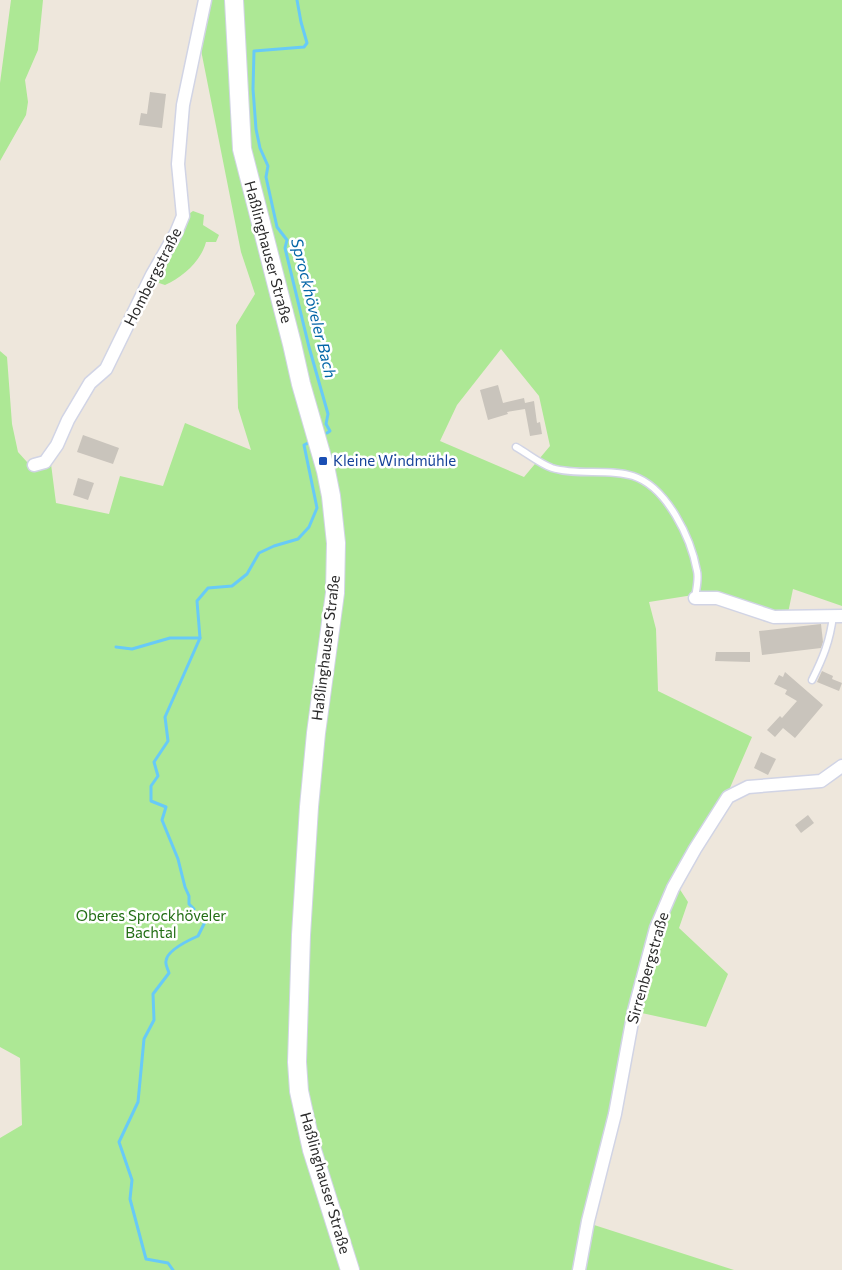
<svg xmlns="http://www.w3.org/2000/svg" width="842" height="1270" font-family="Commissioner,sans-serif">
	<rect width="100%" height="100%" fill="#eee7dc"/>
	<g fill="#ade895" fill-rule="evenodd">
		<polygon points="11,0 43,0 38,50 25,80 28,102 26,115 0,161 0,83"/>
		<path d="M207 0H842V606L793 589 788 613 776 614 712 592 649 602 656 629 658 691 752 737 726 797 670 885 576 1270H0V1138L22 1125 20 1058 0 1047V351L7 357 12 424 18 452 27 462 45 456 51 464 56 503 109 514 120 476 163 486 185 423 251 450 238 408 236 325 255 294 241 252 199 40ZM501 349 539 396 550 446 524 477 440 441 457 405Z"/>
		<path d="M193 211 204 215 203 225 219 235 216 242H206C201 261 183 277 165 285L156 282 186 216Z"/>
		<polygon points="679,888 688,902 679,928 728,974 706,1027 637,1012 659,929"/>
		<polygon points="591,1224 734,1270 583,1270"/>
	</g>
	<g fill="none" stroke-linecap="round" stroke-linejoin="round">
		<g stroke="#68caf7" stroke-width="3">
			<polyline points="297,0 301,22 307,43 304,47 254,51 253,89 256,129 260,148 268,166 266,177 277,227 287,240 285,248 309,347 328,414 326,424 330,431 327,433"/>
			<polyline points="116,647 132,649 170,638 200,638"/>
			<polyline points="194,909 189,904 189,896 185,887 178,859 162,820 166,807 151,801 151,786 158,776 154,762 168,741 165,717 200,638 197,601 208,588 232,586 247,574 259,553 274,546 298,539 309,527 317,508 304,445 308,443"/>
			<path d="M173 1270 168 1263 146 1259 130 1199 132 1180 119 1142 138 1102 144 1039 154 1020 153 994 169 973C168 969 165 965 166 961 167 950 189 940 198 936L205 922 199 914"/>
		</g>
	</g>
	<g fill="#c9c4bc">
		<polygon points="150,92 166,94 162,128 139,125 141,113 147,114"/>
		<polygon points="498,385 503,403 524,398 525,403 534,401 537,423 540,422 542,434 530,436 525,409 507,412 508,414 488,420 480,390"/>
		<polygon points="83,435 119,448 113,464 77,452"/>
		<polygon points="78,478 94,483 88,500 73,495"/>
		<polygon points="821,624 823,642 821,648 762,655 759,631"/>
		<polygon points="716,652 750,652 750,662 715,661"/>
		<polygon points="822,671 833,676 832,679 842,683 839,691 817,682"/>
		<polygon points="785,672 823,705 795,738 783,728 775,737 767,730 780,716 782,718 797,701 785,694 787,690 774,684 779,675 783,677"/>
		<polygon points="761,752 776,759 768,775 754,768"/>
		<polygon points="808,815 814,823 801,833 795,825"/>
	</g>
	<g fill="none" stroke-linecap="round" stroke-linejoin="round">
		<defs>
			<g id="lane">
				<path d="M516 447C527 453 540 464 552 468 578 476 607 468 633 476 667 487 691 538 697 571 699 579 696 590 695 598"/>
				<path d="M812 680C823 658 830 641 833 616"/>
			</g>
			<g id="street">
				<polyline points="34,465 45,462 57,445 68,420 90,383 106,369 152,275 176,233 183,216 178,164 183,105 205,0"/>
				<polyline points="695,598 717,598 774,617 842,616"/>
				<polyline points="579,1270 588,1221 615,1114 634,1011 656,928 673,888 695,849 728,797 748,787 821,781 842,766"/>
			</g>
			<polyline id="secondary" points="234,0 242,149 292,344 301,384 326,471 331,496 336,543 335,593 316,733 309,807 301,935 297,1062 299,1091 312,1150 350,1270"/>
		</defs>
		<use href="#lane" stroke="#d1d4e5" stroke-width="9"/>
		<use href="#street" stroke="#d1d4e5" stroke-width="15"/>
		<use href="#secondary" stroke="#d1d4e5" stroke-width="20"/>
		<use href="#lane" stroke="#fff" stroke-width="6"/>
		<use href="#street" stroke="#fff" stroke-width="12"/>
		<use href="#secondary" stroke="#fff" stroke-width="18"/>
	</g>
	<rect fill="#1a4fb4" stroke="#fff" stroke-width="2" x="318" y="456" width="10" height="10" rx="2.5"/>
	<g text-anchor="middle" stroke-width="5" stroke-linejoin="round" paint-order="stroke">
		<g font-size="15" fill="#2b2b2b" stroke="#fff">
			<text transform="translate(268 252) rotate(75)" y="5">Haßlinghauser Straße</text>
			<text transform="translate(153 277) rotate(-63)" y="5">Hombergstraße</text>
			<text transform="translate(326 648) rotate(-83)" y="5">Haßlinghauser Straße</text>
			<text transform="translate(648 968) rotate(-74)" y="5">Sirrenbergstraße</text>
			<text transform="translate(325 1183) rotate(74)" y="5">Haßlinghauser Straße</text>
		</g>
		<g font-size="15" fill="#164399" stroke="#fff" text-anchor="start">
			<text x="333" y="466">Kleine Windmühle</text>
		</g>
		<g font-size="15" fill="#236e15" stroke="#fff">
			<text x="151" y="921">Oberes Sprockhöveler<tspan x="151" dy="17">Bachtal</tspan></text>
		</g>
		<g font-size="16" font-style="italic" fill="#0466a7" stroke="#fff">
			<text transform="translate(314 308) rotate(76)" y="6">Sprockhöveler Bach</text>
		</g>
	</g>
</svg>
